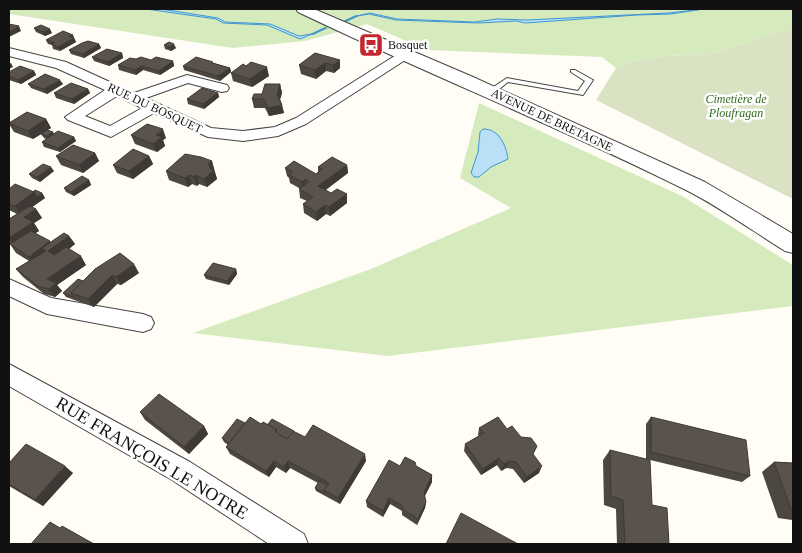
<svg xmlns="http://www.w3.org/2000/svg" width="802" height="553" font-family="Georgia,serif">
	<rect width="100%" height="100%" fill="#fffdf5"/>
	<g fill="#d5ebbd">
		<polygon points="9,9 793,9 793,28 711,54 663,56 634,61 616,68 602,57 427,50 367,24 305,41 233,48 9,14"/>
		<polygon points="479,103 682,196 793,265 793,306 388,356 193,333 371,269 511,208 460,178"/>
	</g>
	<polygon fill="#d9e3c4" points="793,28 793,199 596,100 616,68 634,61 663,56 711,54"/>
	<g fill="#b9e0f7" stroke="#3f96cf">
		<polygon points="146,9 161,9 218,18 225,22 270,24 299,36 312,34 300,39 267,25 223,23 216,19"/>
		<polygon points="704,9 671,14 637,15 525,23 517,21 478,23 396,20 369,14 357,16 370,13 397,19 474,22 497,19 527,20 668,13"/>
		<path d="M483 129C500 129 506 146 508 159L491 167 479 177H474L471 173 478 152 480 132Z"/>
	</g>
	<g fill="none" stroke-linecap="round" stroke-linejoin="round">
		<g fill="#3f96cf" fill-rule="evenodd">
			<polygon points="356,15 359,16 346,22 343,21"/>
			<polygon points="325,27 328,28 313,35 310,34"/>
		</g>
		<defs>
			<polygon id="service" points="571,70 575,70 593,80 583,95 508,82 493,94 486,92 507,78 578,91 585,81 571,72"/>
			<g id="minor">
				<path d="M9 48 66 62 134 93 187 75 227 85 229 88 227 91 222 92 188 83 146 98 211 128 243 131 275 127 296 118 401 52 406 51 413 55 306 124 278 136 243 141 208 137 154 113 111 137 68 120 65 117 105 90 56 68 9 56ZM117 96 142 108 110 126 85 116Z"/>
				<polygon points="9,279 51,298 143,314 151,317 154,323 151,329 143,332 47,314 9,296"/>
				<polygon points="9,364 190,462 304,534 308,544 269,544 172,480 9,386"/>
			</g>
			<path id="tertiary" d="M296 9H314L473 77 705 182 793 234V253L785 251C753 231 721 208 688 191 560 127 427 74 298 12Z"/>
		</defs>
		<use href="#service" stroke="#444" stroke-width="2"/>
		<use href="#minor" stroke="#444" stroke-width="2"/>
		<use href="#tertiary" stroke="#444" stroke-width="2"/>
		<use href="#service" fill="#fff" fill-rule="evenodd"/>
		<use href="#minor" fill="#fff" fill-rule="evenodd"/>
		<use href="#tertiary" fill="#fff" fill-rule="evenodd"/>
	</g>
	<g fill="#4d4742">
		<polygon points="34,28 52,33 45,36 36,32"/>
		<polygon points="74,39 76,42 60,51 53,49 52,45 48,44 46,40"/>
		<polygon points="99,44 101,48 84,58 71,54 69,50"/>
		<polygon points="164,45 176,48 171,51 165,49"/>
		<polygon points="122,53 123,58 109,66 94,61 92,57"/>
		<polygon points="315,53 340,68 334,73 326,71 316,79 301,74 299,65"/>
		<polygon points="136,59 151,60 173,61 174,66 160,75 143,70 136,75 119,70 118,65"/>
		<polygon points="214,63 230,68 231,72 220,81 184,70 183,66"/>
		<polygon points="246,66 269,76 252,87 233,81 231,73"/>
		<polygon points="34,71 36,75 21,84 9,80 9,72"/>
		<polygon points="28,84 63,84 47,94 31,88"/>
		<polygon points="280,84 282,93 280,99 284,113 269,116 265,108 254,108 252,99"/>
		<polygon points="88,89 90,93 74,104 56,98 54,93"/>
		<polygon points="218,93 219,97 204,109 188,104 187,99"/>
		<polygon points="46,119 51,128 47,130 53,132 54,134 74,137 76,141 60,152 44,147 42,142 46,139 44,138 41,134 33,139 14,132 9,124"/>
		<polygon points="131,135 166,138 163,140 165,146 157,152 135,144"/>
		<polygon points="95,153 99,161 83,173 61,165 56,156"/>
		<polygon points="149,156 153,164 133,179 117,173 113,165"/>
		<polygon points="212,161 217,179 207,187 199,184 197,186 192,184 188,187 169,180 166,171"/>
		<polygon points="347,165 348,173 326,190 331,193 347,194 347,203 330,216 326,214 317,221 304,213 303,204 307,201 300,198 299,188 290,183 289,178 287,176 285,168 316,174 318,172 318,167"/>
		<polygon points="54,171 40,182 32,178 29,174"/>
		<polygon points="89,180 91,185 74,196 66,192 64,188"/>
		<polygon points="9,189 42,193 45,198 32,207 36,209 42,218 34,223 39,231 35,233 50,242 69,236 75,244 69,249 86,265 57,285 62,291 55,297 44,294 23,277 16,269 29,261 16,253 10,244 11,244 9,242 9,219 17,214 9,210"/>
		<polygon points="95,269 139,273 121,285 117,284 94,307 66,297 63,293 83,281"/>
		<polygon points="236,269 237,274 229,285 206,279 204,275"/>
		<polygon points="140,412 204,426 208,434 189,454 145,420"/>
		<polygon points="651,417 750,476 742,482 646,459 646,424"/>
		<polygon points="245,423 268,424 305,437 366,461 340,504 316,491 315,488 318,483 290,468 286,473 276,467 269,477 230,454 226,447 228,445 224,442 222,438"/>
		<polygon points="479,428 507,429 533,454 539,473 524,483 513,469 506,468 501,471 497,465 481,475 464,451 465,444 479,436 478,435"/>
		<polygon points="610,450 652,505 669,544 617,544 616,509 604,505 603,460"/>
		<polygon points="774,462 793,463 793,523 792,520 778,518 762,472"/>
		<polygon points="9,463 73,473 43,506 9,486"/>
		<polygon points="400,466 416,466 432,475 432,482 424,497 426,502 425,508 417,525 402,515 402,511 390,504 383,517 367,507 366,501"/>
	</g>
	<g fill="#3f3936">
		<polygon points="19,26 21,31 9,37 9,32"/>
		<polygon points="50,29 52,33 45,36 43,32"/>
		<polygon points="73,35 76,42 60,51 58,47 69,36"/>
		<polygon points="99,44 101,48 84,58 83,54"/>
		<polygon points="174,44 176,48 171,51 169,47"/>
		<polygon points="122,53 123,58 109,66 108,62"/>
		<polygon points="340,60 340,68 334,73 333,65"/>
		<polygon points="173,61 174,66 160,75 159,71"/>
		<polygon points="11,63 13,67 9,69 9,64"/>
		<polygon points="325,63 326,71 316,79 315,70"/>
		<polygon points="142,66 143,70 136,75 135,70"/>
		<polygon points="267,67 269,76 252,87 250,79"/>
		<polygon points="230,68 231,72 220,81 218,76"/>
		<polygon points="34,71 36,75 21,84 18,80"/>
		<polygon points="60,80 63,84 47,94 44,89"/>
		<polygon points="280,84 282,93 279,103 277,94"/>
		<polygon points="88,89 90,93 74,104 72,99"/>
		<polygon points="218,93 219,97 204,109 203,104"/>
		<polygon points="282,105 284,113 269,116 268,108"/>
		<polygon points="46,119 51,128 33,139 28,131"/>
		<polygon points="163,129 166,138 163,140 165,146 157,152 153,144 156,135"/>
		<polygon points="53,132 55,137 50,140 47,136"/>
		<polygon points="74,137 76,141 60,152 58,148"/>
		<polygon points="95,153 99,161 83,173 79,165"/>
		<polygon points="149,156 153,164 133,179 129,171"/>
		<polygon points="212,161 214,170 212,172 214,170 217,179 207,187 204,179 208,164"/>
		<polygon points="347,165 348,173 319,194 318,186"/>
		<polygon points="51,167 54,171 40,182 37,177"/>
		<polygon points="189,175 192,184 188,187 185,178"/>
		<polygon points="196,175 199,184 197,186 194,177"/>
		<polygon points="305,179 306,188 303,191 302,182"/>
		<polygon points="89,180 91,185 74,196 71,192"/>
		<polygon points="34,192 42,193 45,198 21,215 15,206"/>
		<polygon points="347,194 347,203 330,216 329,207"/>
		<polygon points="325,205 326,214 317,221 316,212"/>
		<polygon points="36,209 42,218 34,223 39,231 15,246 9,238 24,217"/>
		<polygon points="69,236 75,244 54,260 46,251 42,248 48,256 36,265 29,257 50,241 54,247"/>
		<polygon points="81,256 86,265 57,285 62,291 55,297 49,289 47,279"/>
		<polygon points="134,264 139,273 121,285 116,277"/>
		<polygon points="236,269 237,274 229,285 227,281"/>
		<polygon points="112,275 117,284 94,307 88,299"/>
		<polygon points="204,426 208,434 189,454 184,447"/>
		<polygon points="365,454 366,461 340,504 338,498"/>
		<polygon points="499,458 497,465 481,475 483,469"/>
		<polygon points="274,461 276,467 269,477 266,471"/>
		<polygon points="288,461 290,468 286,473 284,467"/>
		<polygon points="509,461 506,468 501,471 504,464"/>
		<polygon points="65,466 73,473 43,506 35,500"/>
		<polygon points="542,466 539,473 524,483 527,477"/>
		<polygon points="432,475 432,482 423,500 424,493"/>
		<polygon points="389,498 390,504 383,517 383,511"/>
		<polygon points="426,502 425,508 417,525 418,519"/>
	</g>
	<g fill="#5a524d" stroke="#3f3936">
		<polygon points="9,24 19,26 9,32"/>
		<polygon points="41,25 50,29 43,32 34,28"/>
		<polygon points="63,31 73,35 69,36 74,38 58,47 51,44 55,43 46,40"/>
		<polygon points="88,41 99,44 83,54 69,50 82,43"/>
		<polygon points="169,42 174,44 169,47 164,45"/>
		<polygon points="107,49 122,53 108,62 92,57"/>
		<polygon points="315,53 340,60 333,65 325,63 315,70 299,65"/>
		<polygon points="141,57 151,60 156,57 173,61 159,71 142,66 135,70 118,65 130,58 136,59"/>
		<polygon points="196,57 213,62 212,63 230,68 218,76 183,66"/>
		<polygon points="251,62 267,67 250,79 231,73 243,64 246,66"/>
		<polygon points="20,66 34,71 18,80 9,76 9,72"/>
		<polygon points="45,74 60,80 44,89 28,84"/>
		<polygon points="71,83 88,89 72,99 54,93"/>
		<polygon points="265,84 280,84 277,94 282,105 268,108 264,99 252,99 254,94 262,94"/>
		<polygon points="202,88 218,93 203,104 187,99"/>
		<polygon points="27,112 46,119 28,131 9,123"/>
		<polygon points="147,124 163,129 156,135 162,137 153,144 131,135"/>
		<polygon points="47,130 53,132 47,136 41,134"/>
		<polygon points="58,131 74,137 58,148 42,142"/>
		<polygon points="73,145 95,153 79,165 56,156"/>
		<polygon points="133,149 149,156 129,171 113,165"/>
		<polygon points="185,154 201,157 212,161 208,164 210,167 209,168 214,170 204,179 196,175 194,177 189,175 185,178 166,171"/>
		<polygon points="332,157 347,165 318,186 331,193 337,189 347,194 329,207 325,205 316,212 303,204 313,197 299,189 309,182 305,179 302,182 289,175 293,172 285,168 294,161 316,174 322,169 318,167"/>
		<polygon points="43,164 51,167 37,177 29,174"/>
		<polygon points="82,176 89,180 71,192 64,188"/>
		<polygon points="15,184 34,192 15,206 9,204 9,189"/>
		<polygon points="35,190 42,193 37,197 34,192 33,192"/>
		<polygon points="30,206 36,209 24,217 33,222 9,238 9,219"/>
		<polygon points="31,231 50,241 29,257 10,244"/>
		<polygon points="64,233 69,236 48,251 54,255 66,247 81,256 47,279 56,283 49,289 38,286 16,269 46,251 42,248"/>
		<polygon points="120,253 134,264 116,277 112,275 88,299 71,293 95,269"/>
		<polygon points="213,263 236,269 227,281 204,275"/>
		<polygon points="78,279 83,281 71,293 74,297 63,293"/>
		<polygon points="159,394 204,426 184,447 140,412"/>
		<polygon points="250,417 261,424 263,422 276,429 275,431 287,439 293,431 305,437 313,425 365,454 338,498 324,490 329,483 288,461 284,467 274,461 266,471 226,447"/>
		<polygon points="498,417 507,429 512,426 521,437 531,438 537,446 533,454 542,466 527,477 516,462 509,461 504,464 499,458 483,469 465,444 484,433 479,428"/>
		<polygon points="651,417 746,440 750,476 651,452"/>
		<polygon points="237,419 245,423 229,443 222,438"/>
		<polygon points="272,419 294,431 287,439 277,433 276,429 268,424"/>
		<polygon points="26,444 65,466 35,500 9,484 9,463"/>
		<polygon points="610,450 650,460 652,505 667,508 669,544 625,544 623,500 611,496"/>
		<polygon points="405,457 415,462 416,466 432,475 424,493 426,502 418,519 402,509 403,506 389,498 383,511 366,501 389,460 400,466"/>
		<polygon points="774,462 793,463 793,510 791,509"/>
		<polygon points="319,481 327,485 324,490 325,493 315,488"/>
		<polygon points="461,513 518,544 446,544"/>
		<polygon points="50,522 60,528 62,526 94,544 31,544"/>
	</g>
	<defs>
		<symbol id="bus-square" viewBox="-11 -11 22 22"><rect x="-9" y="-9" width="18" height="18" rx="4" fill="#c4262e" stroke="#fff"/><path d="M-5-6H5V4H4V6H2V4H-2V6H-4V4H-5ZM-3.5-4V0h7V-4ZM-3.5 1.2v1.5H-2V1.2ZM2 1.2v1.5H3.5V1.2Z" fill="#fff"/></symbol>
	</defs>
	<g fill-rule="evenodd">
		<use href="#bus-square" x="357" y="31" width="28" height="28"/>
	</g>
	<g text-anchor="middle" stroke-width="5" stroke-linejoin="round" paint-order="stroke">
		<g font-size="12" fill="#111" stroke="#fff" text-anchor="start">
			<text x="388" y="49">Bosquet</text>
		</g>
		<g font-size="12" font-style="italic" fill="#2f6b1f" stroke="#fff">
			<text x="736" y="103">Cimetière de<tspan x="736" dy="14">Ploufragan</tspan></text>
		</g>
		<g font-size="12" fill="#111" stroke="#fff">
			<text transform="translate(155 108) rotate(25)" y="4">RUE DU BOSQUET</text>
			<text transform="translate(552 120) rotate(25)" y="4">AVENUE DE BRETAGNE</text>
		</g>
		<g font-size="18" fill="#111" stroke="#fff">
			<text transform="translate(152 458) rotate(31)" y="6">RUE FRANÇOIS LE NOTRE</text>
		</g>
	</g>
	<rect width="802" height="553" fill="none" stroke="#111111" stroke-width="20"/>
</svg>
